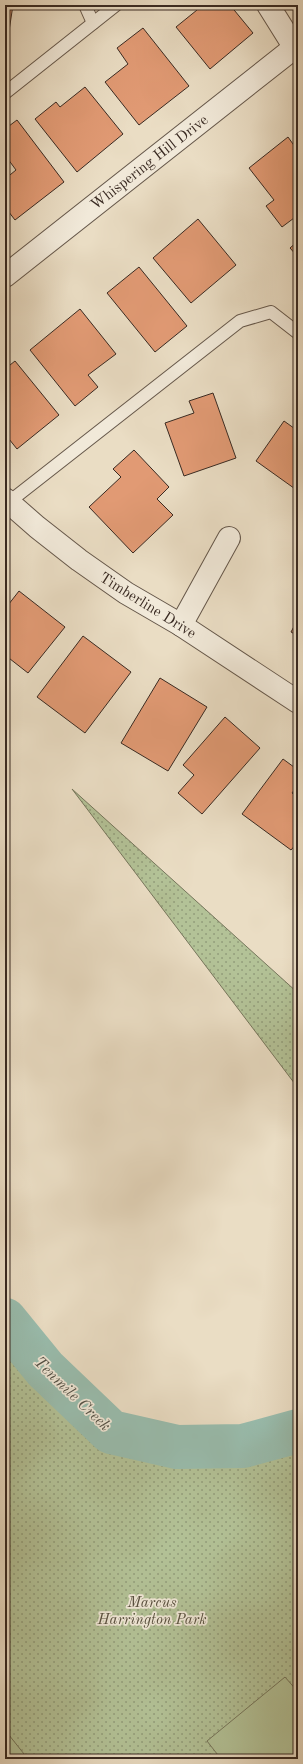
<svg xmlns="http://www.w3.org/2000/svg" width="303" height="1764" font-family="'Old Standard TT',serif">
	<defs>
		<pattern id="grass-dots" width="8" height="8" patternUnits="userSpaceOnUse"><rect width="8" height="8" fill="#b3c297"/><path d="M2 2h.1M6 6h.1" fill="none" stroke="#939e7b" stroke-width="1.8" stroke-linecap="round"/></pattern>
	</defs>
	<rect width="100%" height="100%" fill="#eaddc4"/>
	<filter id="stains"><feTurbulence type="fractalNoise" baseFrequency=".005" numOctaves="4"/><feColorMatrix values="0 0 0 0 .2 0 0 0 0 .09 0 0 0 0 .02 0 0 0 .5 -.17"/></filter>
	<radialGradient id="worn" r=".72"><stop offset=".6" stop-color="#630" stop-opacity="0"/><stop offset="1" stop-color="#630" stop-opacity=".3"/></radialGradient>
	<g fill="url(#grass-dots)" stroke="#76765c">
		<polygon points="72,789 298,993 298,1088"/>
		<polygon points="5,1340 95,1438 154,1463 269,1459 298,1450 298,1759 5,1759"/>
	</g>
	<g fill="#b3c297" stroke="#76765c">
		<polygon points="285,1677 298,1692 298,1752 290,1759 221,1759 207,1741"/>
		<polygon points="5,1730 28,1759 5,1759"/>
	</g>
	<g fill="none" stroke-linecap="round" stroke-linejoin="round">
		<polyline stroke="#99bdae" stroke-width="44" points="5,1320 45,1369 111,1432 177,1447 243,1446 298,1431"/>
	</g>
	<g fill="#e19a74" stroke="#392a22">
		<polygon points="5,5 13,5 9,31 5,31"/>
		<polygon points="194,5 230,5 253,33 210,69 176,27 197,10"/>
		<polygon points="143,28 189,86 139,125 105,82 128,64 117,48"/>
		<polygon points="85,87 123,134 77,172 35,119 56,102 60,107"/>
		<polygon points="17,120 64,182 15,220 5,207 5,179 16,170 5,155 5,129"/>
		<polygon points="288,137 298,151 298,215 282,227 266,206 274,200 249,168"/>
		<polygon points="198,219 236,265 191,303 153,258"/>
		<polygon points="298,241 298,257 290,248"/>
		<polygon points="139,267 187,326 155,352 107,293"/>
		<polygon points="80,309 116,354 88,375 98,387 75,406 30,350"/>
		<polygon points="15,361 59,415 17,449 5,434 5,369"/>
		<polygon points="213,393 236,458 184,476 165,423 194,413 189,401"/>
		<polygon points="284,421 298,431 298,491 256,461"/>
		<polygon points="134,450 169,487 157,499 173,515 133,553 89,507 121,477 113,469"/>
		<polygon points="19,591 65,627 28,673 5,655 5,609"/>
		<polygon points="298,619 298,636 291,632"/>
		<polygon points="83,636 131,672 85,733 37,697"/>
		<polygon points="160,678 207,707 168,771 121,743"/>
		<polygon points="225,717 260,748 202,814 178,793 194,775 183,765"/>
		<polygon points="283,759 298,770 298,785 292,793 298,798 298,842 291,850 242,814"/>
	</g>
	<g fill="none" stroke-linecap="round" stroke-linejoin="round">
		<defs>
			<g id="lane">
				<polyline points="85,5 93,23"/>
				<polyline points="5,93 116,5"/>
				<polyline points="9,502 240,321 271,312 298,333"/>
			</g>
			<g id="street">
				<polyline points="268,5 298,53"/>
				<polyline points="5,276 294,48"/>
				<polyline points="5,499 37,527 79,560 126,593 181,625 298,702"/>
				<polyline points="181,625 229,538"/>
			</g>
		</defs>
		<use href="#lane" stroke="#65574a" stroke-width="14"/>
		<use href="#street" stroke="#65574a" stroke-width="24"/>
		<use href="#lane" stroke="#f1e9d9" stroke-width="12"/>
		<use href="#street" stroke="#f1e9d9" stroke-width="22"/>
	</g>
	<g text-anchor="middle" stroke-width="3.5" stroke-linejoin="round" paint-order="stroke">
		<g font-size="15" fill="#392a22" stroke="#f1e9d9">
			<text transform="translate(149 162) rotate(-38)" y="5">Whispering Hill Drive</text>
			<text transform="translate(148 605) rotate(32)" y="5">Timberline Drive</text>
		</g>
		<g font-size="15" font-style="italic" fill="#58503f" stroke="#f1e9d9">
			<text x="152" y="1607">Marcus<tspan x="152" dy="17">Harrington Park</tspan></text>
		</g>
		<g font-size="16" font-style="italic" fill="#514f45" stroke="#f1e9d9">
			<text transform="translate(73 1393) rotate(44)" y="6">Tenmile Creek</text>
		</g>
	</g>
	<rect width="303" height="1764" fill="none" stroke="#eaddc4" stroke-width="20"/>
	<rect x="6" y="6" width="291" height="1752" fill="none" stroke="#392a22" stroke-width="2"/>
	<rect x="10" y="10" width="283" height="1744" fill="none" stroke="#392a22"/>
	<rect width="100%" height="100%" filter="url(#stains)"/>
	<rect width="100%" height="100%" fill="url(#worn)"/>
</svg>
